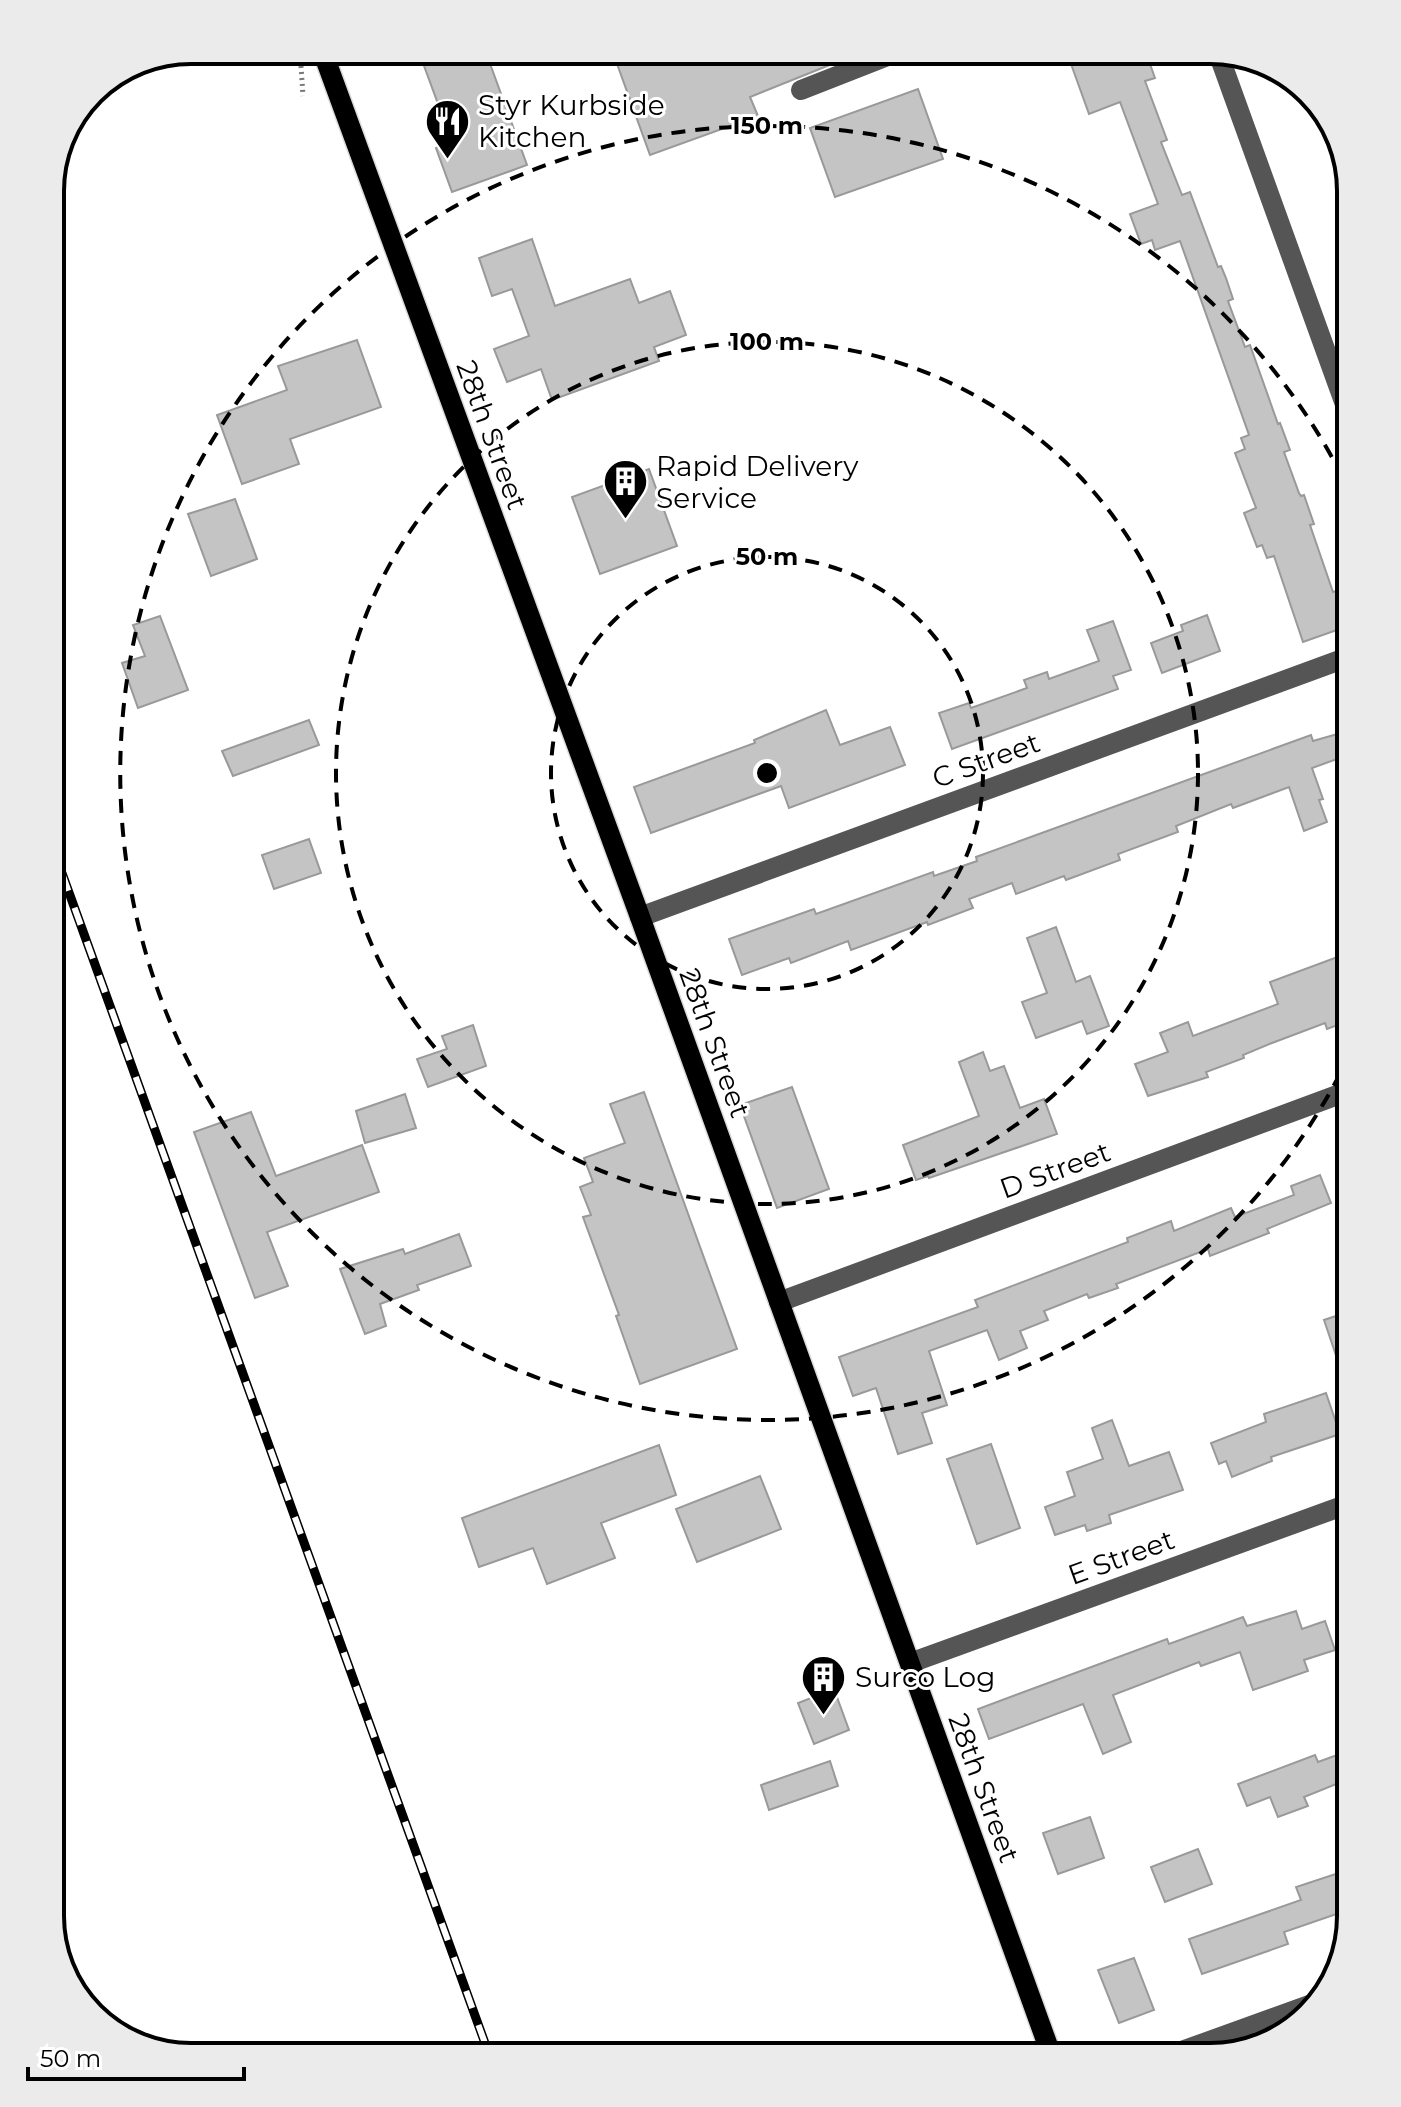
<svg xmlns="http://www.w3.org/2000/svg" width="1401" height="2107" font-family="Montserrat,sans-serif">
	<rect width="100%" height="100%" fill="#fff"/>
	<g fill="#c4c4c4" stroke="#999" stroke-width="2">
		<polygon points="458,50 485,50 527,165 452,192 436,148 452,142 423,63"/>
		<polygon points="612,50 867,50 750,97 758,116 650,155"/>
		<polygon points="1066,50 1145,50 1155,78 1145,81 1167,140 1161,142 1182,195 1190,192 1218,267 1221,266 1226,278 1233,299 1228,301 1245,347 1250,345 1278,424 1280,423 1290,450 1284,452 1299,493 1301,496 1304,495 1314,524 1310,525 1333,592 1339,590 1343,602 1351,599 1351,625 1303,642 1274,556 1267,558 1262,545 1257,547 1244,513 1256,508 1235,453 1245,449 1241,438 1249,435 1180,241 1155,250 1152,240 1141,244 1130,214 1158,204 1120,102 1089,114"/>
		<polygon points="918,89 943,159 835,197 810,128"/>
		<polygon points="532,239 555,306 630,279 639,303 670,291 686,335 654,347 659,361 552,400 541,369 507,382 494,349 529,336 512,289 492,296 479,258"/>
		<polygon points="357,340 381,407 290,439 299,464 242,484 217,415 287,390 278,366"/>
		<polygon points="649,469 677,546 600,574 572,497"/>
		<polygon points="235,499 257,559 211,576 188,514"/>
		<polygon points="1207,615 1220,651 1162,673 1151,643 1183,631 1181,625"/>
		<polygon points="160,616 188,690 138,708 122,663 145,656 133,625"/>
		<polygon points="1113,621 1131,670 1113,676 1118,689 952,749 939,713 969,703 971,708 1027,688 1024,680 1047,672 1049,679 1099,661 1087,630"/>
		<polygon points="826,710 840,745 890,727 905,765 789,808 781,786 651,833 634,787 755,743 754,740"/>
		<polygon points="309,720 319,745 233,776 222,751"/>
		<polygon points="1351,730 1351,754 1312,768 1323,799 1319,800 1327,822 1304,831 1289,787 1233,808 1231,804 1176,826 1178,832 1118,854 1120,860 1066,880 1064,876 1016,894 1012,883 969,899 973,908 928,925 927,922 851,950 848,941 791,963 789,958 742,975 729,939 814,909 816,914 933,872 934,876 977,861 976,857 1311,735 1313,741"/>
		<polygon points="309,839 321,873 274,889 262,855"/>
		<polygon points="1056,927 1076,982 1090,976 1109,1026 1087,1034 1082,1021 1036,1038 1022,1002 1047,993 1027,938"/>
		<polygon points="1351,952 1351,1020 1327,1029 1325,1023 1272,1043 1243,1055 1244,1058 1206,1072 1208,1077 1148,1096 1135,1064 1168,1052 1160,1033 1188,1022 1193,1036 1278,1004 1270,982"/>
		<polygon points="473,1025 486,1066 428,1087 417,1059 447,1049 442,1036"/>
		<polygon points="983,1052 990,1071 1004,1066 1020,1108 1044,1099 1057,1134 929,1178 928,1176 916,1180 903,1145 979,1116 959,1062"/>
		<polygon points="792,1087 829,1189 777,1208 740,1105"/>
		<polygon points="644,1092 737,1349 640,1384 616,1316 619,1315 583,1217 591,1215 580,1187 593,1182 584,1158 625,1143 610,1104"/>
		<polygon points="405,1094 416,1128 365,1143 356,1111"/>
		<polygon points="251,1112 276,1176 362,1145 379,1192 267,1232 288,1286 255,1298 194,1132"/>
		<polygon points="1320,1175 1331,1203 1267,1229 1269,1233 1210,1256 1208,1249 1116,1284 1118,1288 1089,1298 1087,1294 1044,1311 1048,1320 1020,1331 1027,1348 999,1360 987,1330 929,1351 947,1405 922,1413 932,1443 898,1454 876,1388 853,1396 839,1357 978,1307 975,1300 1128,1242 1127,1238 1171,1221 1174,1231 1231,1208 1235,1217 1294,1195 1291,1186"/>
		<polygon points="459,1234 471,1266 417,1285 419,1290 380,1304 386,1326 365,1334 340,1269 403,1249 405,1254"/>
		<polygon points="1351,1311 1351,1388 1347,1388 1324,1320"/>
		<polygon points="1326,1393 1340,1434 1271,1457 1272,1461 1232,1477 1226,1461 1219,1464 1211,1443 1266,1422 1264,1414"/>
		<polygon points="1112,1420 1129,1466 1169,1452 1183,1490 1109,1515 1111,1523 1087,1531 1085,1525 1055,1535 1045,1507 1075,1496 1067,1472 1103,1459 1092,1428"/>
		<polygon points="991,1444 1020,1528 977,1544 947,1459"/>
		<polygon points="659,1445 676,1495 601,1523 615,1558 547,1584 533,1548 479,1567 462,1518"/>
		<polygon points="760,1476 781,1529 697,1562 676,1509"/>
		<polygon points="1296,1611 1302,1629 1325,1621 1335,1650 1304,1660 1308,1671 1253,1690 1240,1652 1201,1666 1199,1662 1113,1695 1131,1742 1103,1754 1083,1704 989,1739 978,1709 1167,1639 1169,1644 1243,1617 1247,1626"/>
		<polygon points="834,1689 849,1730 814,1744 798,1703"/>
		<polygon points="1351,1750 1351,1778 1304,1797 1308,1806 1278,1817 1270,1797 1247,1806 1238,1784 1315,1755 1318,1762"/>
		<polygon points="830,1761 838,1786 769,1810 761,1785"/>
		<polygon points="1090,1817 1104,1858 1058,1874 1043,1833"/>
		<polygon points="1198,1849 1212,1884 1165,1902 1151,1867"/>
		<polygon points="1351,1869 1351,1909 1284,1932 1288,1944 1202,1974 1189,1939 1301,1900 1296,1887"/>
		<polygon points="1134,1958 1154,2010 1119,2023 1098,1970"/>
	</g>
	<g fill="none" stroke-linecap="round" stroke-linejoin="round">
		<defs>
			<polyline id="major" points="322,50 640,917 1052,2057"/>
		</defs>
		<use href="#major" stroke="#dbdbdb" stroke-width="23"/>
		<polyline stroke="#777" stroke-width="5" stroke-dasharray="2 4" stroke-linecap="butt" points="301,66 303,96"/>
		<g stroke="#555" stroke-width="20">
			<polyline points="1217,50 1351,421"/>
			<polyline points="801,90 903,50"/>
			<polyline points="640,917 1351,656"/>
			<polyline points="779,1302 1351,1090"/>
			<polyline points="910,1663 1351,1503"/>
			<polyline points="1165,2057 1315,2003"/>
		</g>
		<use href="#major" stroke="#000" stroke-width="20"/>
		<defs>
			<polyline id="rail" points="50,840 490,2057"/>
		</defs>
		<use href="#rail" stroke="#000" stroke-width="9"/>
		<use href="#rail" stroke="#fff" stroke-width="6" stroke-dasharray="18" stroke-linecap="butt"/>
	</g>
	<g fill="none" stroke="#000" stroke-width="4" stroke-dasharray="14 10">
		<circle cx="767" cy="773" r="216"/>
		<circle cx="767" cy="773" r="431"/>
		<path d="M1351 1052A647 647 0 1 1 1351 494"/>
	</g>
	<defs>
		<symbol id="restaurant-pin" viewBox="-11 -11 22 30"><path d="M0 17L-7.5 6A9.5 9.5 0 1 1 7.5 6Z" fill="#000" stroke="#fff"/><path d="M-5-6h1v4h1v-4h1v4h1v-4h1v5L-1.5 .5V6h-2V.5L-5-1ZM5-6V6H3V1.5H1.5Q1.5-4 5-6Z" fill="#fff"/></symbol>
		<symbol id="building-pin" viewBox="-11 -11 22 30"><path d="M0 17L-7.5 6A9.5 9.5 0 1 1 7.5 6Z" fill="#000" stroke="#fff"/><path d="M-4-6H4V6H1V3H-1V6H-4ZM-2.5-4.3h1.7v1.8h-1.7ZM.8-4.3h1.7v1.8H.8ZM-2.5-1h1.7V.8h-1.7ZM.8-1h1.7V.8H.8Z" fill="#fff"/></symbol>
	</defs>
	<g fill-rule="evenodd">
		<use href="#restaurant-pin" x="422" y="96" width="51" height="69"/>
		<use href="#building-pin" x="600" y="456" width="51" height="69"/>
		<use href="#building-pin" x="798" y="1652" width="51" height="69"/>
	</g>
	<g text-anchor="middle" stroke-width="6" stroke-linejoin="round" paint-order="stroke">
		<g font-size="28" fill="#000" stroke="#fff" text-anchor="start">
			<text x="478" y="115">Styr Kurbside<tspan x="478" dy="32">Kitchen</tspan></text>
			<text x="656" y="476">Rapid Delivery<tspan x="656" dy="32">Service</tspan></text>
			<text x="855" y="1687">Surco Log</text>
		</g>
		<g font-size="28" fill="#000" stroke="#fff">
			<text transform="translate(492 435) rotate(70)" y="10">28th Street</text>
			<text transform="translate(986 760) rotate(-20)" y="10">C Street</text>
			<text transform="translate(715 1043) rotate(70)" y="10">28th Street</text>
			<text transform="translate(1055 1170) rotate(-20)" y="10">D Street</text>
			<text transform="translate(1121 1557) rotate(-20)" y="10">E Street</text>
			<text transform="translate(984 1788) rotate(70)" y="10">28th Street</text>
		</g>
	</g>
	<path d="M0 0H1401V2107H0ZM191 64H1210A127 127 0 0 1 1337 191V1916A127 127 0 0 1 1210 2043H191A127 127 0 0 1 64 1916V191A127 127 0 0 1 191 64Z" fill="#ebebeb" fill-rule="evenodd"/>
	<path fill="none" stroke="#000" stroke-width="4" d="M191 64H1210A127 127 0 0 1 1337 191V1916A127 127 0 0 1 1210 2043H191A127 127 0 0 1 64 1916V191A127 127 0 0 1 191 64Z"/>
	<circle cx="767" cy="773" r="12" fill="#000" stroke="#fff" stroke-width="4"/>
	<g font-size="24" text-anchor="middle" font-weight="bold" fill="#000" stroke="#fff" stroke-width="6" stroke-linejoin="round" paint-order="stroke">
		<text x="767" y="134">150 m</text>
		<text x="767" y="350">100 m</text>
		<text x="767" y="565">50 m</text>
	</g>
	<path d="M28 2067v12h216v-12" fill="none" stroke="#000000" stroke-width="4"/>
	<text x="40" y="2067" font-size="24" fill="#000000" stroke="#ffffff" stroke-width="6" paint-order="stroke">50 m</text>
</svg>
